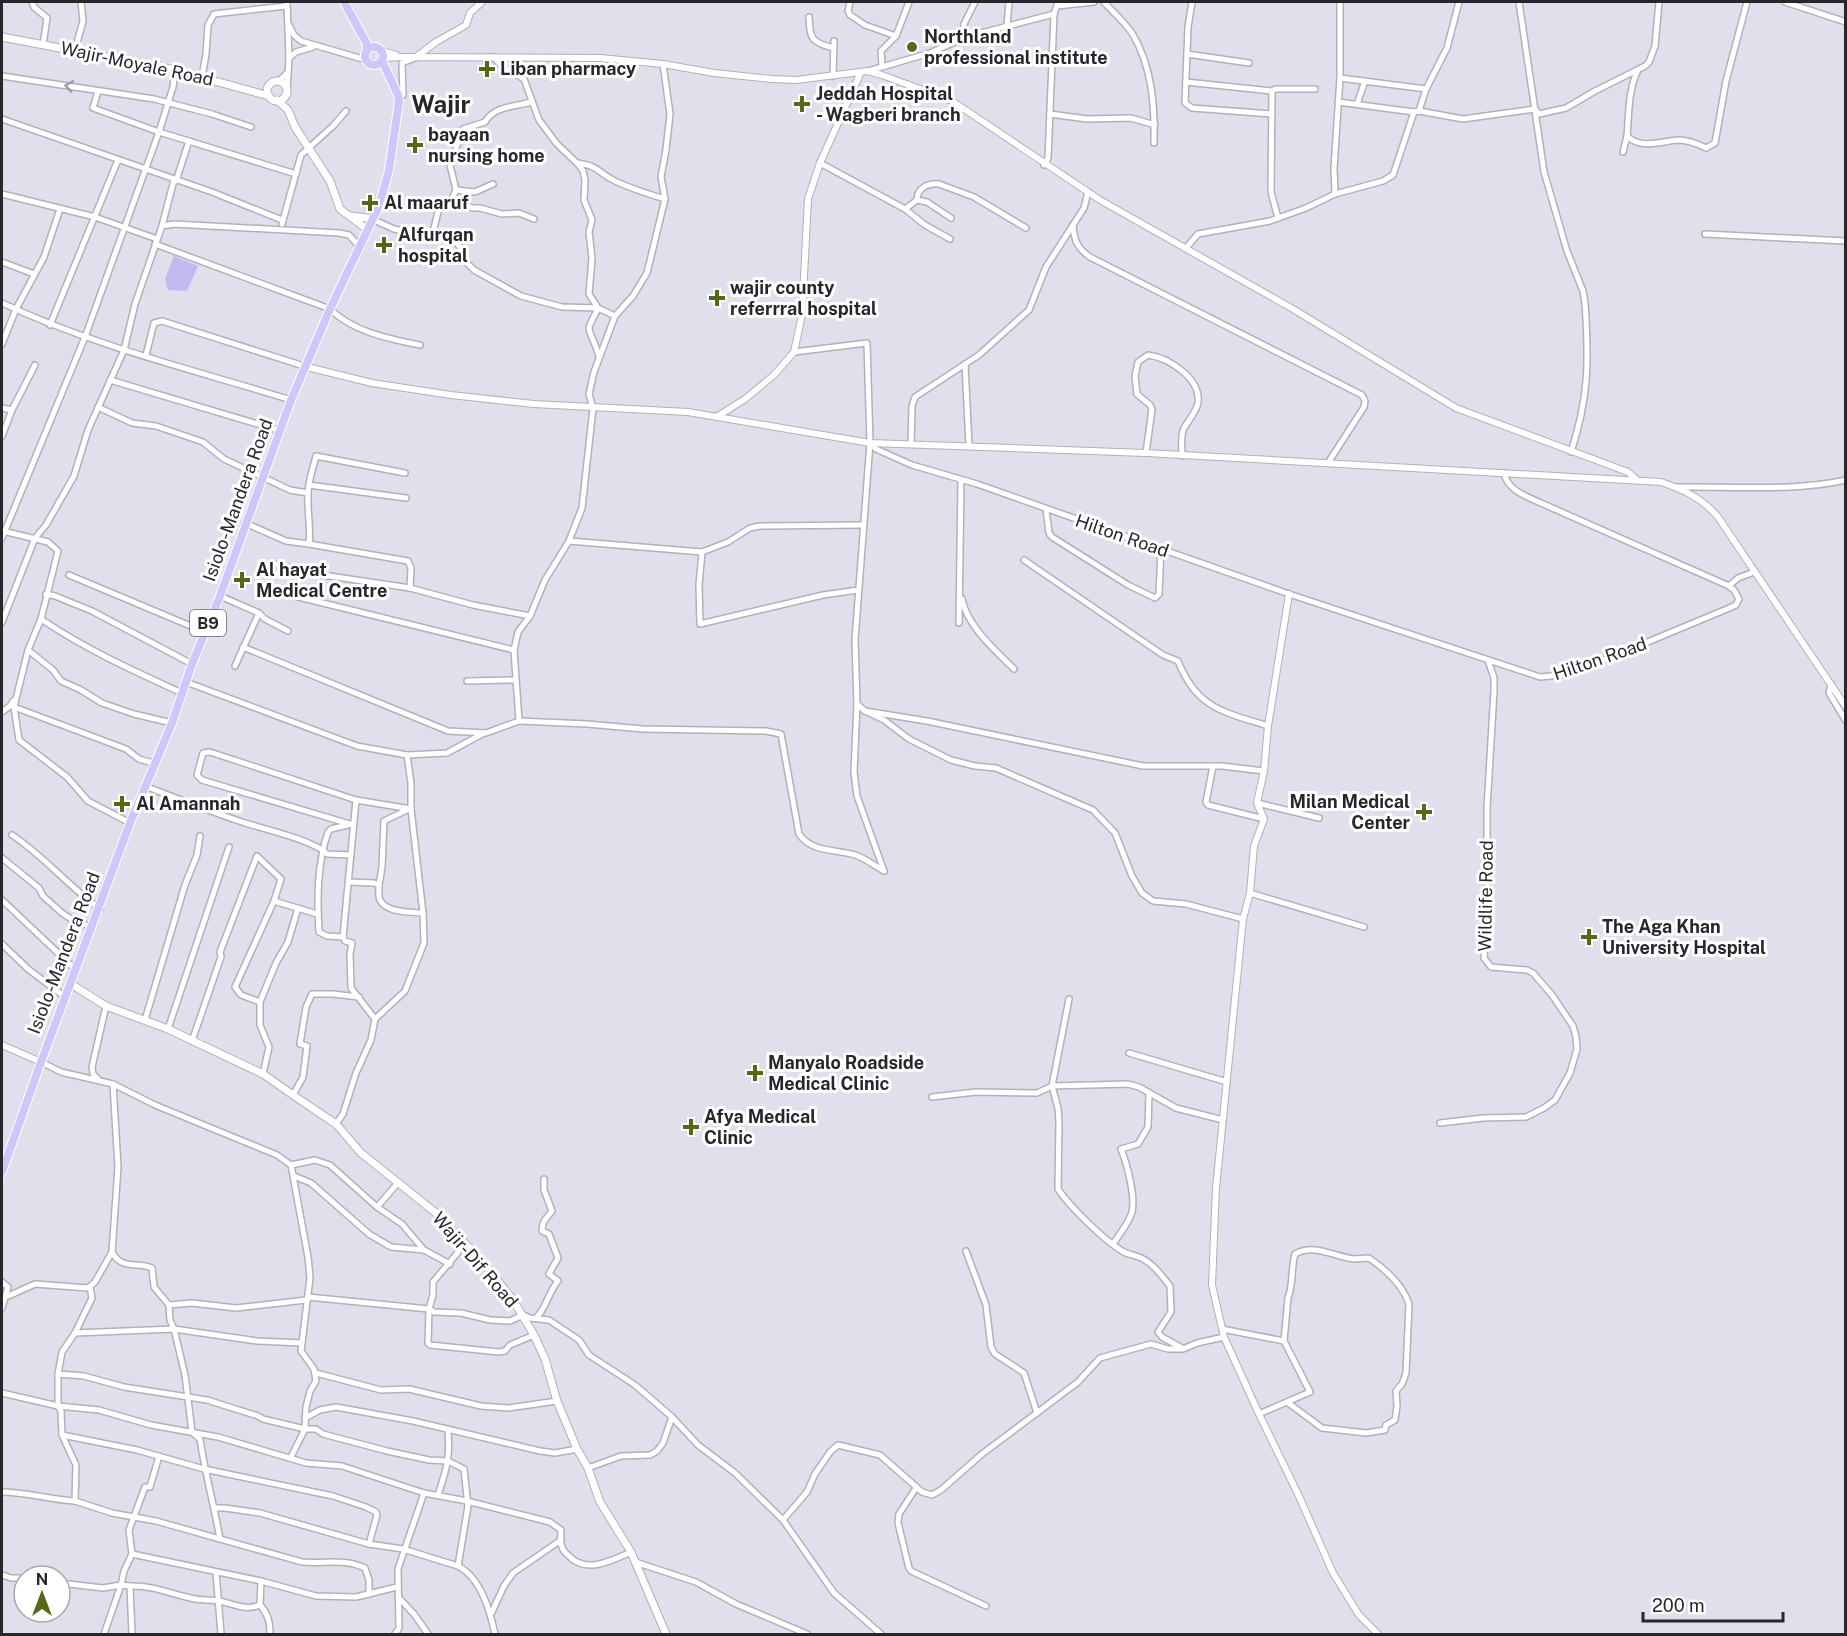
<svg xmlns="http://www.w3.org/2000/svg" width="1847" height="1636" font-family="'Public Sans',sans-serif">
	<rect width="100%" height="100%" fill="#e1dfec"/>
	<polygon fill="#c2b9ef" points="174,256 198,266 187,291 168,290 165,279"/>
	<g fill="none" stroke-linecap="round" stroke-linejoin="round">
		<defs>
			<g id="minor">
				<polyline points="32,2 34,7 47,18 43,45"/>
				<polyline points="287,2 289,58 287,89"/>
				<polyline points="850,2 848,11 850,15 865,25 896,36"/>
				<path d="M1104 2C1113 12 1124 22 1132 33 1152 66 1155 106 1154 143"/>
				<polyline points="1192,2 1188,27 1185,103 1192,108 1272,114"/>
				<path d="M1519 2 1544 172 1567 251 1583 291 1585 303C1589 360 1589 397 1571 452"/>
				<polyline points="1785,2 1846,22"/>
				<polyline points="1057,6 1094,2"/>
				<path d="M809 17C810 39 811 42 833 48"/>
				<polyline points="288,23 294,35 301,41 366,60"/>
				<polyline points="1007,26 1009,2"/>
				<polyline points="963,38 964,24 975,2"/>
				<polyline points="75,50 83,21 81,2"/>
				<polyline points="1187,54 1249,63"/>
				<path d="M493 57 503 67 524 79 539 120 557 144 579 165 583 171 585 180 584 200 592 220 589 232 592 258 589 294 598 308C596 314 590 322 589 328 589 334 598 348 599 357"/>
				<polyline points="289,58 296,52 313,47"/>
				<polyline points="882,66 881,51 896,36 909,2"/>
				<path d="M1638 70C1628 90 1629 114 1627 136 1641 150 1662 141 1678 140 1688 140 1698 144 1706 148L1715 143 1726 81 1747 2"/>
				<polyline points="868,71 930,53 966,37 1054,14"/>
				<polyline points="2,76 154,99 212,114 251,127"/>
				<polyline points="833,76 834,41"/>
				<polyline points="202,77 206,54 208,25 214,14 286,6"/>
				<polyline points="1340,78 1426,89"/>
				<polyline points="279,81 288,72"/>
				<polyline points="1186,82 1272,91 1275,89 1315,89"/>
				<polyline points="98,91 93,108 159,132 296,174"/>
				<polyline points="1272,91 1271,192 1278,218"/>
				<polyline points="398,95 403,95 402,63 415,58"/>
				<polyline points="1338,102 1414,112 1419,111 1463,119 1535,109 1539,114 1566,108 1595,91 1645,66 1649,62 1655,46 1659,2"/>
				<polyline points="1357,104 1365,81"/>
				<polyline points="1419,111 1426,89 1447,48 1459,2"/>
				<polyline points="1050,114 1087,119 1131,118 1155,125"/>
				<polyline points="2,119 212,192 282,220"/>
				<polyline points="1623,152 1627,136"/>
				<path d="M577 163C600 166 598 173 615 181 632 189 648 194 665 199"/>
				<polyline points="820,163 905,209 925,225 950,239"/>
				<polyline points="1044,165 1048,158 1054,14 1058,2"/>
				<polyline points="176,181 189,141"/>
				<polyline points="456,190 475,192 493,184"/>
				<polyline points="2,194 95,217 157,239"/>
				<polyline points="1335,194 1334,168 1340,78 1340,2"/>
				<polyline points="917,200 927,202 951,218"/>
				<polyline points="451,201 473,208 480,208 502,214 519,213 534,219"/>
				<path d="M905 209 917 200C917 188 928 183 939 184L974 197 1026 228"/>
				<polyline points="374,220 394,229 416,234 433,232 454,240 461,248 465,261 474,270 521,296 562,307 598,308 615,316"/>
				<polyline points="282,224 301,155 333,126 346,111"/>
				<path d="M1073 225C1074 240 1077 248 1090 257L1362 395 1365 401 1364 407 1328 463"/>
				<polyline points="162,226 174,180"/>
				<path d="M433 232 440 204 451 201 456 190 450 165 463 129 485 122C494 106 514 107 531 102"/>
				<polyline points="1705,234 1846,241"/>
				<path d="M155 244 330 309C353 332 390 339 420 345"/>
				<polyline points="1186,248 1198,234 1270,221 1306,208 1335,194 1383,181 1393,175 1414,112"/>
				<polyline points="2,262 34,274"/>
				<path d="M2 303C94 346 194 370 291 400"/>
				<polyline points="50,325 118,160"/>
				<polyline points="2,344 16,309 44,257 60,209"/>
				<polyline points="794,352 867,343 870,443 855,640 857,704 854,772 857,796 884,871"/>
				<polyline points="146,355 154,323 162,321 307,367"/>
				<polyline points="965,364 969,446"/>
				<polyline points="110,380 281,431"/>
				<polyline points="98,407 132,423 156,426 203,442 224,459 290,490 308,493"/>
				<polyline points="2,408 12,410"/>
				<polyline points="2,436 12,410 35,365"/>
				<polyline points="870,443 876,449 912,465 977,484 1289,594 1540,677 1561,675 1614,656 1727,609 1736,605 1739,599 1734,590 1729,586 1738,578 1754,572"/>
				<polyline points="911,444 912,406 915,397 979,355 1029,310 1046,267 1084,208 1088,192"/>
				<path d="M1146 453 1152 409 1150 405 1137 394 1135 376 1138 362 1148 355C1169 358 1201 378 1198 403 1196 412 1189 420 1184 428 1180 435 1182 447 1182 456"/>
				<path d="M1504 473C1508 491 1526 496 1541 503L1729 586"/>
				<polyline points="309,485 406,498"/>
				<path d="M1676 487C1731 486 1792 492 1846 480"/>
				<polyline points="1046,509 1049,533 1052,537 1128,585 1155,598 1159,594 1161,549"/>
				<path d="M245 523 286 541 309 544C311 526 307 512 308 494 308 481 313 469 316 456L405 473"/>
				<polyline points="3,531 48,542 58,551 41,619 28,650 14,707 19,740 67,777 88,801 130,823"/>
				<polyline points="2,538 85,337 159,132 173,87 175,70"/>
				<polyline points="569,541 702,552 728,542 750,528 760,526 863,525"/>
				<polyline points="309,544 408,561 411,568 410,588"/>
				<polyline points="702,552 699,585 700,624 823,595 858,590"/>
				<path d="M1024 560 1163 655 1178 661C1197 709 1224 712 1268 726"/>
				<polyline points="270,563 316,574 410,588 473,605 530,616 545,580 569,541 582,508 593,408 589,394 594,372 615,316 633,296 647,273 665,199 661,177 666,150 670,114 663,64"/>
				<polyline points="69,575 205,632"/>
				<polyline points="266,589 514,650"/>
				<polyline points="46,594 55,596 92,611 192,664"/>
				<polyline points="220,596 259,613 265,619 288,631"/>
				<path d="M962 599C967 626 995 650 1014 669"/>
				<path d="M41 619C85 649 134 671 182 693"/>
				<polyline points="2,622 35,538 46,525 74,476 88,430 124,350 135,304 162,226 174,224 339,233 349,235 360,247"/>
				<polyline points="959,623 961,480"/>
				<polyline points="243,647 448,731 486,733 519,721 514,650 518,632 530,616"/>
				<polyline points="28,650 53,670 61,681 81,690 102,703 134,714 172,723"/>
				<polyline points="235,666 259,613"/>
				<polyline points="467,681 515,680"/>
				<polyline points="186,682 357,746 407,755 411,783 411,809 423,913 424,943 405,991 375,1019 371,1040 356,1073 343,1114 336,1124"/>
				<polyline points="1831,684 1829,693 1846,721"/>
				<polyline points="857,704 865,711 927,721 1143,766 1222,766 1264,771"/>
				<polyline points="14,707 126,749 139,759 156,764"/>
				<polyline points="865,711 884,720 909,739 951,760 975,766 996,768 1093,810 1115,833 1132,876 1142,893 1153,901 1186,904 1243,919"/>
				<polyline points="2,712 10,706 13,701"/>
				<path d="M519 721 587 724 643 729 766 731 781 734 799 834C812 853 836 849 855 855 865 858 875 866 884 871"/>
				<polyline points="407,755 447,753 484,733"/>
				<polyline points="1213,766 1206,802 1208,805 1264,819"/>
				<path d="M145 786C178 799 212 812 245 823 265 829 315 841 327 854L351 855"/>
				<polyline points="356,800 343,937 345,941 352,943 350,954 351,988 375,1019"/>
				<polyline points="1257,803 1319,818"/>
				<polyline points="353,825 202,780 197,775 203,753 210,752 356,800 411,809"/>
				<path d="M12 835C44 856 68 886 100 909"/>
				<polyline points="2,858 39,888 43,896 62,913 74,921 92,927"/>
				<path d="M349 882 374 883 379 885C379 890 378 896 380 900 386 913 411 912 423 913"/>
				<polyline points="379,885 382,867 384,821 409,809"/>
				<polyline points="1250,893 1364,927"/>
				<polyline points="2,900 76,970"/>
				<path d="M343 937 327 936 319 932C317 899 317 864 328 832L331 829 348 825"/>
				<polyline points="2,944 28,969 65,997"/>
				<path d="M1069 999 1052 1086 1058 1108 1059 1122 1058 1189C1070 1207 1104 1240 1122 1251 1127 1254 1133 1255 1139 1257 1152 1262 1162 1276 1170 1286L1171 1312 1158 1332 1162 1337 1182 1348"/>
				<polyline points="260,1002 241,995 235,987 274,901"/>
				<polyline points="145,1020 185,885 197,855 200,836"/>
				<polyline points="168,1029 229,847"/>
				<polyline points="192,1041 221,957 220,952 257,856 281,879 274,901 317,914"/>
				<polyline points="1129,1053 1227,1082"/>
				<polyline points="41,1062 61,1072 113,1084 155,1105 277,1155 291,1165 308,1257 310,1278 301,1351 314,1369 316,1381 310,1391 306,1407 305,1429 291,1457"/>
				<polyline points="263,1074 269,1047 260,1025 260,1002 276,963 288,942 298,908"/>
				<polyline points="98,1079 93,1074 92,1067 106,1006"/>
				<path d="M113 1084 118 1167 112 1252C122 1271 137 1261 152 1268L154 1287 169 1305 170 1320 174 1329 257 1341 302 1343"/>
				<polyline points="293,1095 303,1077 307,1046 300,1044 306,1007 312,994 333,994 359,997"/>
				<polyline points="932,1097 976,1092 1037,1093 1052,1086 1128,1084 1139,1087 1176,1108 1223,1120"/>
				<polyline points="1440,1123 1483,1118 1526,1117 1544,1108 1555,1100 1570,1073 1577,1049 1576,1037 1573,1026 1552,995 1533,973 1527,970 1491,967 1484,958 1487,914 1487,808 1494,691 1494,678 1488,660"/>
				<polyline points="291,1165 315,1160 330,1165 377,1207 402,1224 424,1250"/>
				<polyline points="294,1176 311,1183 369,1234 391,1247 424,1250 450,1264"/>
				<polyline points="377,1207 397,1184"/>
				<polyline points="465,1244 433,1282 433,1295 429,1309 428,1343 430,1345 499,1352 505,1351 510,1345 534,1335"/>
				<path d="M1113 1244C1119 1235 1127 1225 1131 1215 1137 1200 1127 1164 1121 1149L1138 1144 1148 1127 1149 1094"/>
				<polyline points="966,1251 986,1305 991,1347 995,1354 1024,1373 1037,1413"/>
				<polyline points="2,1282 8,1287 2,1308"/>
				<polyline points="6,1297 35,1284 88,1288 95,1282 112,1252"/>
				<polyline points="308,1297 429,1309 434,1312 461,1313 490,1320 510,1321 523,1315 530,1318 549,1320 579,1340 589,1355 635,1385 672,1417 698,1445 735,1473 783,1520 834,1593 881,1634"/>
				<polyline points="169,1305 192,1303 236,1308 306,1300"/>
				<path d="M536 1318C547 1307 548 1293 558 1281L549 1274 558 1258 549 1234 542 1231C542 1220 547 1218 552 1211L544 1190V1179"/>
				<polyline points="1222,1329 1284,1341"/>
				<polyline points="75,1333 92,1298 90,1287"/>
				<polyline points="316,1373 381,1390 409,1389 481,1406 508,1408 557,1401"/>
				<path d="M58 1374 62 1352 75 1333 174 1329 185 1375 192 1432 200 1439C205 1473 214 1505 220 1539"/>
				<path d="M2 1393 58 1406 99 1410 151 1425 218 1437 306 1463 342 1466 424 1493 467 1501 550 1522 561 1530C561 1534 560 1540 561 1544 562 1549 565 1553 569 1556 586 1574 611 1561 631 1552"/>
				<path d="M1259 1414 1310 1392 1284 1341 1288 1297C1293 1289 1291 1267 1295 1254 1314 1243 1335 1257 1354 1259 1358 1259 1364 1258 1369 1258 1385 1269 1403 1285 1409 1304L1406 1373 1402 1384 1396 1391 1397 1406 1395 1420 1386 1425 1385 1430 1366 1433 1322 1428 1287 1402"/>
				<polyline points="305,1418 320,1410 336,1407 413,1421 540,1451 555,1453 577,1449"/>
				<polyline points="62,1435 137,1450 204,1469 333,1496 366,1507 376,1512 377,1515 369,1544"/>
				<polyline points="588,1468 621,1456 650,1455 657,1451 663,1443 672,1417"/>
				<polyline points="916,1488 899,1514 898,1523 909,1568 911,1571 986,1606"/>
				<path d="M2 1492C26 1492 51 1500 75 1501"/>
				<path d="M438 1495C447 1468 450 1458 448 1429"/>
				<polyline points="214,1508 225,1508 260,1513 369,1544 403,1549 458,1566"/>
				<polyline points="783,1520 807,1492 815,1474 830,1452 838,1445 880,1455 922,1492 932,1495 941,1490 982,1454 1078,1382 1100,1358 1151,1344 1168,1349 1183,1349 1197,1343 1224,1337"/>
				<polyline points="132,1554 261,1581 316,1596 356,1597 397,1587"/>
				<polyline points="635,1562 696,1582 736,1604 807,1634"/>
				<polyline points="216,1572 221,1634"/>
				<polyline points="2,1575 11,1578 24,1578"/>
				<polyline points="60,1583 103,1588 121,1585 104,1634"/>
				<path d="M130 1586C153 1585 173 1595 195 1599 203 1600 211 1600 219 1601 235 1604 244 1611 260 1605L261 1581"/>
				<path d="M369 1594V1580L365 1568C344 1558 325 1564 302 1562L156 1521 112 1513 75 1501 76 1465 62 1435 61 1411 58 1406V1374L84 1376 124 1387 207 1400 258 1416 263 1419 305 1429H316L323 1434 387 1451 429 1460 448 1461 464 1469 468 1506 458 1566C481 1578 490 1611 495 1634"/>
				<polyline points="398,1597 414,1614 428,1634"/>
				<path d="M260 1605C268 1614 270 1622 270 1634"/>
				<polyline points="491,1614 504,1586 513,1573 561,1540"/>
				<polyline points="132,1634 130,1586 121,1585 124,1571 132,1554 129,1530 145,1487 150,1487 159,1456"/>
				<polyline points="395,1634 399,1628 398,1569 424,1493"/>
			</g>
			<g id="tertiary">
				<polyline points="382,51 396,55"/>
				<polyline points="416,57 436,42 466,25 470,13 482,2"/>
				<polyline points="383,58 400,57 600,58 663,64 714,73 772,79 796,80 868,71 882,75 952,101 1100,200 1293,309 1456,408 1628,472 1636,479"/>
				<path d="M307 367 372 383 451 395 534 404 688 412 870 443 1146 453 1661 482C1684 490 1702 498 1718 517L1846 707"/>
				<polyline points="718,416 745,399 774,375 794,352 802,315 808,199 820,163 861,72"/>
				<polyline points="1289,594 1268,726 1264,771 1257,803 1264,819 1254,846 1250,893 1243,919 1216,1188 1212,1285 1224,1337 1259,1414 1298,1494 1333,1573 1359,1615 1378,1634"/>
				<polyline points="2,1045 41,1062"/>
			</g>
			<g id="secondary">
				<polyline points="2,37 175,70 269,96"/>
				<circle cx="277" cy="91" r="10"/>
				<polyline points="277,100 288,110 295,127 330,181 340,209 368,230"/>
				<polyline points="351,216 367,218 374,220"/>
				<polyline points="71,984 106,1006 168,1029 263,1074 293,1095 336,1124 361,1153 436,1213 481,1260 513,1300 534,1335 545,1359 557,1401 577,1449 588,1468 600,1502 631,1552 666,1634"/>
			</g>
			<g id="trunk">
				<polyline points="344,2 367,44 367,50"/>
				<circle cx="374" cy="56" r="9"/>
				<polyline points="2,1172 41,1062 130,823 172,723 192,664 220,596 291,400 330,309 379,206 389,170 399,101 398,95 382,61"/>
			</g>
		</defs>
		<use href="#minor" stroke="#b1b0bb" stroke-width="8"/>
		<use href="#tertiary" stroke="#b1b0bb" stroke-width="8"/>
		<use href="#secondary" stroke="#b1b0bb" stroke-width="9"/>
		<use href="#trunk" stroke="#fff" stroke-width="10"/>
		<use href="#minor" stroke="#fff" stroke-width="5"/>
		<use href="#tertiary" stroke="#fff" stroke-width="6"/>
		<use href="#secondary" stroke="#fff" stroke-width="7"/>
		<use href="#trunk" stroke="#cfc6fb" stroke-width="8"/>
	</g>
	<defs><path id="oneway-chevron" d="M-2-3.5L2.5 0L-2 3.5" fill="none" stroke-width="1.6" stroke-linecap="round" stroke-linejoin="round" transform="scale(1.5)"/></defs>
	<use stroke="#9e9da0" href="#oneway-chevron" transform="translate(69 86) rotate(-171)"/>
	<g fill="#536918" stroke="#fff" stroke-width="2">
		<circle cx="912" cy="47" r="6"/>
		<path d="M484 60h6v6h6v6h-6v6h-6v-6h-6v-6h6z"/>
		<path d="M799 95h6v6h6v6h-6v6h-6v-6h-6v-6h6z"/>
		<path d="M412 136h6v6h6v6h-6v6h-6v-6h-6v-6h6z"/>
		<path d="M367 194h6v6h6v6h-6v6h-6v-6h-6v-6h6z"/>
		<path d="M381 236h6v6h6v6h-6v6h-6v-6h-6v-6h6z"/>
		<path d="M714 289h6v6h6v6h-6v6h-6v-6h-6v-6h6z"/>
		<path d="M239 571h6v6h6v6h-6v6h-6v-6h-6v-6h6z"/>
		<path d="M119 795h6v6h6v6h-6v6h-6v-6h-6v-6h6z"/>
		<path d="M1421 803h6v6h6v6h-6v6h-6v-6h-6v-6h6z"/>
		<path d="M1586 928h6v6h6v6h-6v6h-6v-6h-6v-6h6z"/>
		<path d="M752 1064h6v6h6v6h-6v6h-6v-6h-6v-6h6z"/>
		<path d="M688 1118h6v6h6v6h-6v6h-6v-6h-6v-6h6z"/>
	</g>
	<g text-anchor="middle" stroke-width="6" stroke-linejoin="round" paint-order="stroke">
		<rect fill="#fff" stroke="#68676b" stroke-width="1.5" x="190" y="610" width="36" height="26" rx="4.5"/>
		<g font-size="16" font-weight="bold" fill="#27262b">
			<text x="208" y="629">B9</text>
		</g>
		<g font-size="18" font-weight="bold" fill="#27262b" stroke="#fff" text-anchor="start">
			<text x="924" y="43">Northland<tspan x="924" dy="21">professional institute</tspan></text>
			<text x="500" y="75">Liban pharmacy</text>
			<text x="816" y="100">Jeddah Hospital<tspan x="816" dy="21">- Wagberi branch</tspan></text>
			<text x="428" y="141">bayaan<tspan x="428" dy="21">nursing home</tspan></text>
			<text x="384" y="209">Al maaruf</text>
			<text x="398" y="241">Alfurqan<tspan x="398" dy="21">hospital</tspan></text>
			<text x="730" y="294">wajir county<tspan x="730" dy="21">referrral hospital</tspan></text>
			<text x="256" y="576">Al hayat<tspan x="256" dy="21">Medical Centre</tspan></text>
			<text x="1410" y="808" text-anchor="end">Milan Medical<tspan x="1410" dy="21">Center</tspan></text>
			<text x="136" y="810">Al Amannah</text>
			<text x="1602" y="933">The Aga Khan<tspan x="1602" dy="21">University Hospital</tspan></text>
			<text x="768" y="1069">Manyalo Roadside<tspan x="768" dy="21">Medical Clinic</tspan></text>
			<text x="704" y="1123">Afya Medical<tspan x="704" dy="21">Clinic</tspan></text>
		</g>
		<g font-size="18" fill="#27262b" stroke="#fff">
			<text transform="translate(137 64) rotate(12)" y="6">Wajir-Moyale Road</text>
			<text transform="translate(238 500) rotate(-70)" y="6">Isiolo-Mandera Road</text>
			<text transform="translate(1122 536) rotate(19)" y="6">Hilton Road</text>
			<text transform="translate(1600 659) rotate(-19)" y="6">Hilton Road</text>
			<text transform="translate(1486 896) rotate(-89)" y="6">Wildlife Road</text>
			<text transform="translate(64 953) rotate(-69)" y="6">Isiolo-Mandera Road</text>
			<text transform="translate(475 1260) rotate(49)" y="6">Wajir-Dif Road</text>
		</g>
		<g font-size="24" font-weight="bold" fill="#27262b" stroke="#fff">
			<text x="441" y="113">Wajir</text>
		</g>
	</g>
	<rect width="1847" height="1636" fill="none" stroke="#27262b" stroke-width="6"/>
	<g transform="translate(42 1594)"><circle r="28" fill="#ffffff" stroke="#a9a8aa" stroke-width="1.5"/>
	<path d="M0-4.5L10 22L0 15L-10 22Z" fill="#536918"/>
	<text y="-9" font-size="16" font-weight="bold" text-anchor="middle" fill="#27262b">N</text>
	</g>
	<path d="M1643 1612v9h140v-9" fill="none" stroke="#27262b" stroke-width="3"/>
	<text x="1652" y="1612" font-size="18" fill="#27262b" stroke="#ffffff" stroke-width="4.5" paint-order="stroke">200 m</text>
</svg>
